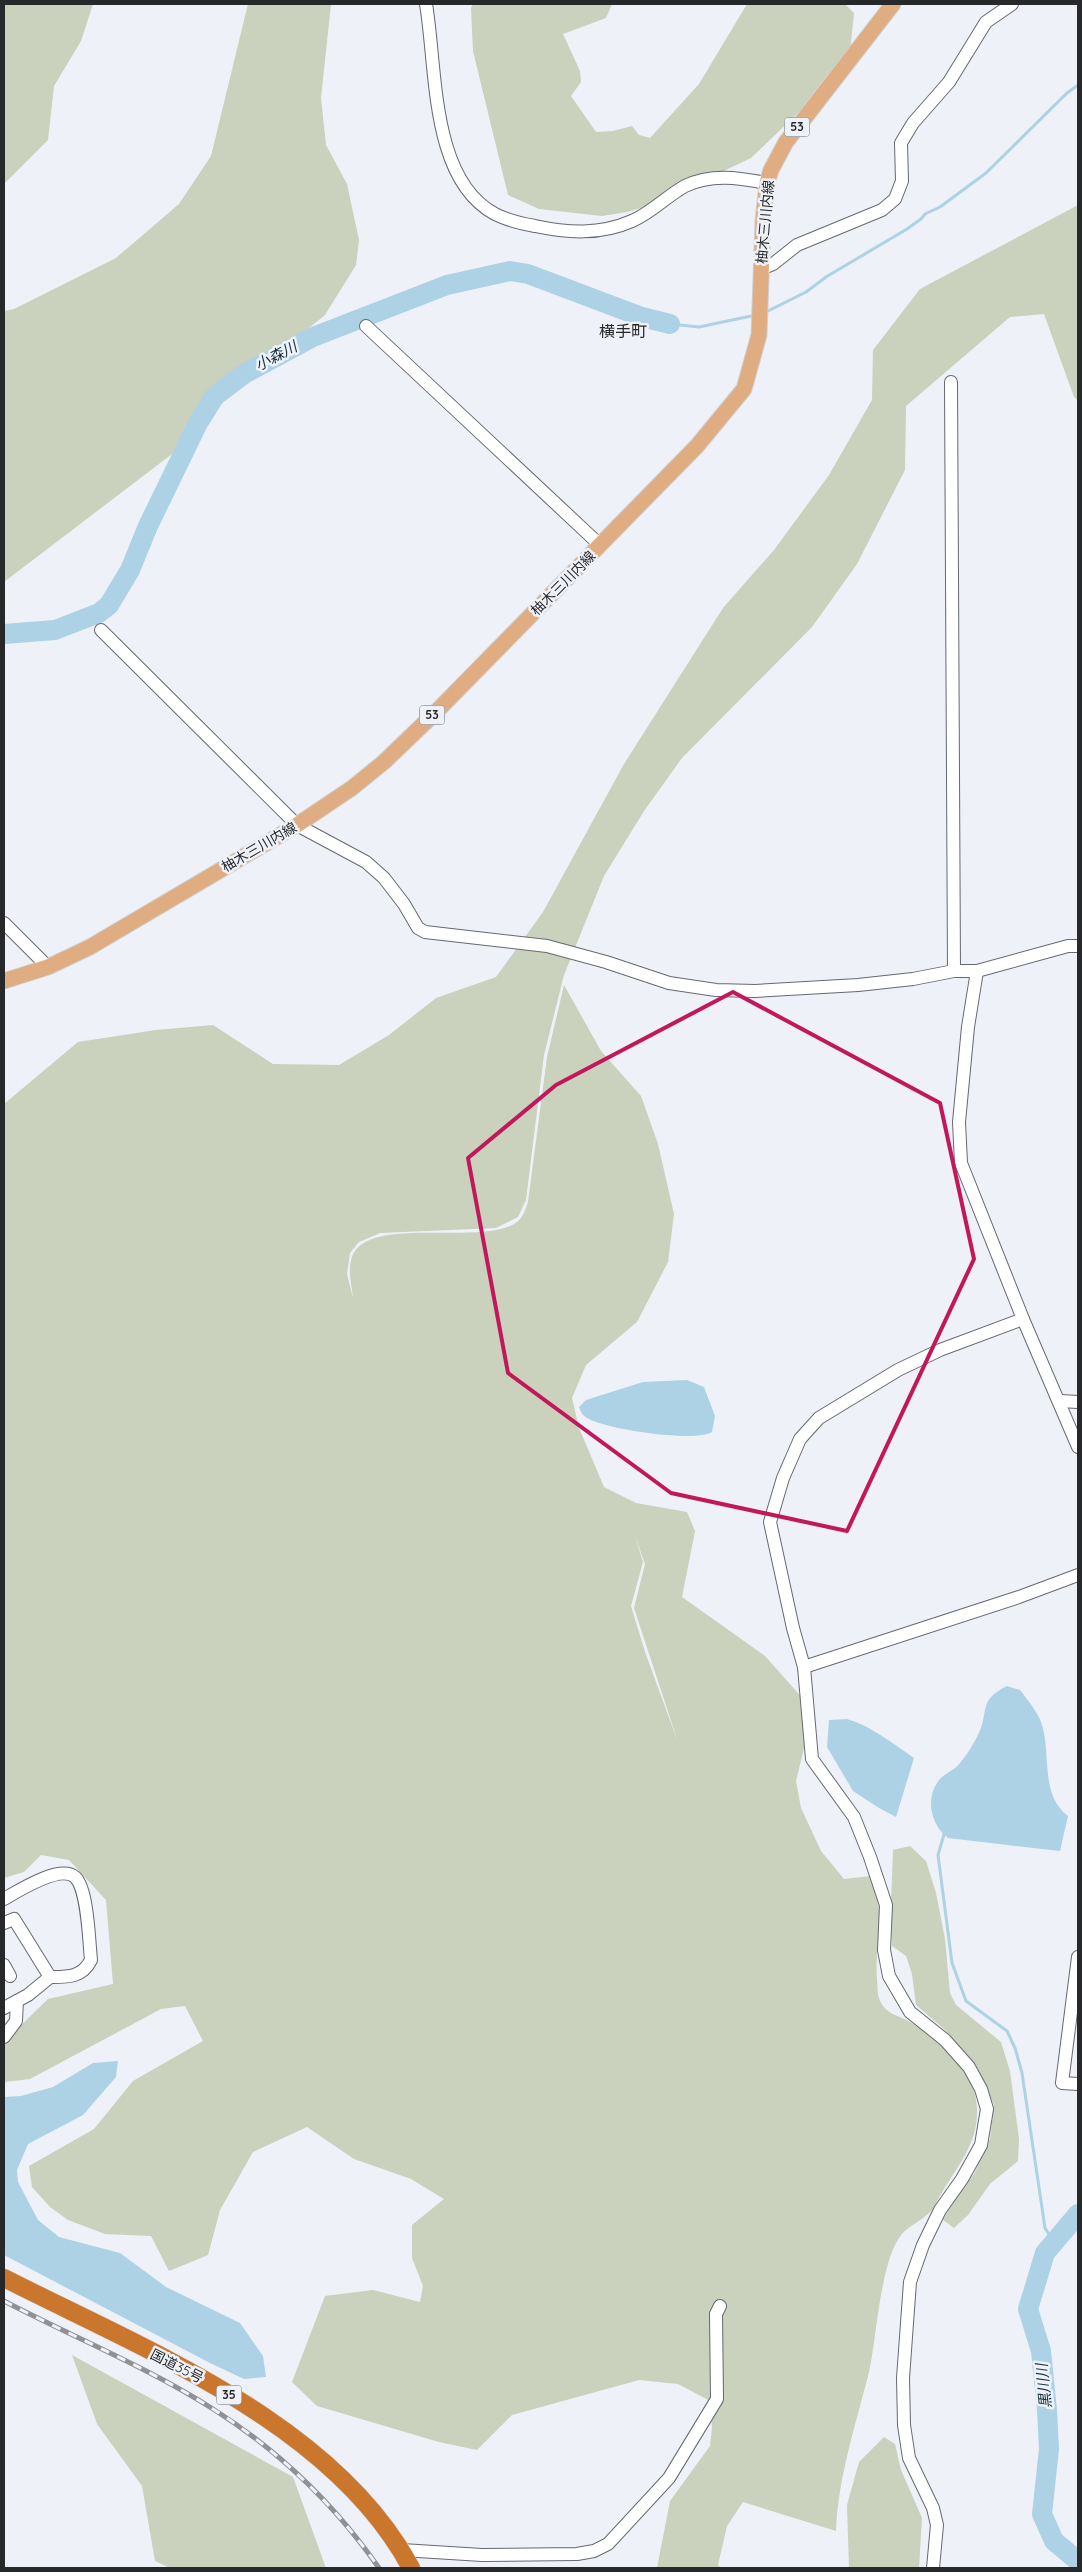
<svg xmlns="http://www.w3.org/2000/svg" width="1082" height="2572" font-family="Quicksand,'Noto Sans JP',sans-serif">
	<rect width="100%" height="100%" fill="#eef1f7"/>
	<g fill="#cad1bc" fill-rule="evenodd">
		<polygon points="4,4 93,4 81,41 54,86 48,140 4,184"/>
		<polygon points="248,4 331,4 321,98 326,145 347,184 359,240 356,265 325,315 246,379 172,454 4,582 4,311 14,309 116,258 179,204 211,156"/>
		<polygon points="473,4 612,4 606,18 563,34 580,71 581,82 571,96 596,132 613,131 632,126 639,135 650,138 699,84 747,4 845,4 854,13 850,52 827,75 800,111 751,158 651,205 627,212 602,216 539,209 508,195 473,51 471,8"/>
		<path d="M1078 205V401L1074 397 1044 314 1010 317 906 406 905 470 857 564 812 627 682 758 644 811 604 876 564 975 544 1055 526 1200 518 1217 496 1228 380 1233 359 1242 350 1253 347 1274 353 1298C352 1285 347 1270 352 1257 367 1212 494 1250 520 1219 524 1215 526 1207 528 1202L547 1057 564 985 601 1051 641 1096 658 1144 674 1214 668 1262 637 1322 586 1365 572 1398 579 1428 604 1487 636 1503 687 1512 695 1531 682 1597 765 1656 805 1701 807 1736 796 1781 801 1808 821 1851 844 1879 871 1876C887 1909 874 1945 877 1980 878 1986 877 1994 879 1998 884 2014 898 2015 910 2022 935 2037 968 2065 975 2094 984 2137 961 2160 941 2194 937 2200 935 2208 929 2213 921 2221 910 2225 902 2234 880 2260 877 2337 869 2372 856 2424 838 2477 836 2531L743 2502 727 2526 718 2565 721 2568H657L670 2501 710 2446 712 2428 710 2401 678 2384 639 2380 512 2415 477 2450 439 2442 317 2406 292 2382 325 2296 373 2290 420 2302 423 2286 412 2258V2225L444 2199 411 2179 354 2159 307 2127 253 2152 220 2210 208 2255 169 2271 151 2236 105 2234 68 2220 50 2207 32 2187 29 2166 94 2129 133 2081 203 2041 185 2006 161 2009 30 2079 4 2082V2042L48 1999 113 1984 106 1900 69 1860 41 1855 24 1872 4 1878V1104L78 1042 156 1030 213 1025 273 1064 339 1065 389 1035 436 998 496 977 543 912 624 764 723 608 774 550 829 475 872 400 873 350 920 289ZM635 1536 645 1564 634 1608 678 1742 645 1652 631 1606 643 1562Z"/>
		<polygon points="910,1846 926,1861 936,1893 945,1939 950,1993 956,2005 1001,2042 1010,2071 1019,2139 1018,2161 990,2184 968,2215 954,2228 943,2220 953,2201 974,2174 990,2139 994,2105 972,2061 944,2029 916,2005 912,1974 906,1956 892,1946 891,1904 893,1850"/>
		<polygon points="72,2355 293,2477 326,2568 170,2568 155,2561 142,2486 97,2424"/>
		<polygon points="884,2437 895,2444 901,2470 922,2518 919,2568 849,2568 847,2505 859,2462"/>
	</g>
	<g fill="#add2e5">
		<path d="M687 1380 704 1387 715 1416 712 1432C694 1443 607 1429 589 1419 583 1416 581 1413 579 1407L586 1400 643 1382Z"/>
		<path d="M1007 1686 1020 1690C1027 1699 1037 1711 1041 1722 1052 1752 1039 1794 1068 1816L1060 1851 948 1838C932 1826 925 1801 937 1783 942 1774 954 1771 960 1763 967 1755 974 1743 979 1733 989 1711 978 1700 1007 1686Z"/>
		<path d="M847 1719C873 1727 892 1743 914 1758L896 1817 879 1808 853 1791 827 1747 829 1720Z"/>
		<polygon points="118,2061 116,2077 83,2115 28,2144 17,2170 18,2182 38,2220 59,2237 120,2253 166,2287 240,2323 263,2356 266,2377 244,2379 210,2363 4,2255 4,2097 21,2096 53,2087 93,2063"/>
	</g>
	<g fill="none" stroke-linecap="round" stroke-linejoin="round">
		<g stroke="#add2e5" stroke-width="3">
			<polyline points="764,313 806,292 826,277 907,229 921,219 925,214 940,207 986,173 1067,93 1078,85"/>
			<polyline points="670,324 699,327 756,315"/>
			<polyline points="945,1831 938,1855 952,1963 966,2001 1007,2031 1015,2048 1022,2073 1045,2228 1053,2241"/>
		</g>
		<g stroke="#add2e5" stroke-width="20">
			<polyline points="4,634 55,630 99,613 109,605 130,570 148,526 198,423 215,396 244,374 313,337 447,285 510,271 528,274 642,317 670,324"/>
			<polyline points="1078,2214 1045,2253 1028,2309 1041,2351 1047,2410 1049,2449 1042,2514 1054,2541 1078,2561"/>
		</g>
		<defs>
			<g id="minor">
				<path d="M426 4C437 69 430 179 495 214 507 220 523 224 535 226 568 233 600 235 632 221 651 213 667 196 685 186 712 173 739 178 767 183"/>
				<polyline points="761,269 773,264 797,245 882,210 895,199 902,181 901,143 913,123 949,82 986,22 1012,4"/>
				<polyline points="366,326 600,545"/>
				<polyline points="951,382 954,971"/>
				<polyline points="101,630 297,825 366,862 384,878 404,904 418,928 425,932 547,946 606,962 669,983 716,990 755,991 858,985 913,979 954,971 977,971 1068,946 1078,946"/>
				<polyline points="4,923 48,967"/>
				<polyline points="977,971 968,1027 959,1122 961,1163 1023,1319 1078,1447"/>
				<polyline points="1060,1401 1078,1402"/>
				<polyline points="804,1667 1019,1597 1078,1575"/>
				<path d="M4 1899C18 1891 60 1864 75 1877 88 1889 89 1942 91 1960 82 1978 67 1977 50 1977L28 1995 4 2008"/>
				<polyline points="4,1923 14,1919 50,1977"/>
				<polyline points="1078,1957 1062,2083 1078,2084"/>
				<polyline points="4,1965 10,1976"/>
				<polyline points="4,2037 16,2021 17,2001"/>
				<polyline points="402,2550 482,2555 577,2554 594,2551 608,2544 669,2478 717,2399 716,2314 720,2306"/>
				<polyline points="933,2568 937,2525 933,2508 909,2458 904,2425 903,2378 910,2282 923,2245 940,2210 962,2179 981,2145 987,2109 981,2089 969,2067 945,2040 910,2012 889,1976 884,1950 886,1905 870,1857 854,1817 812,1759 804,1667 793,1628 770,1522 783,1478 800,1439 819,1418 898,1370 940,1350 1023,1319"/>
			</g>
			<polyline id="major" points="4,981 48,967 90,947 297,825 352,788 384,762 435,713 697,446 744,389 759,335 763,221 767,183 771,170 786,142 893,4"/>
			<path id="highway" d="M4 2278C143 2349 334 2423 411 2568"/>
		</defs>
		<use href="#minor" stroke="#66696e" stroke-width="14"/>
		<use href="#major" stroke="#cfd0d0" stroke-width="17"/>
		<use href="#highway" stroke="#cfd0d0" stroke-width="19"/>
		<use href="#minor" stroke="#fff" stroke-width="12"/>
		<use href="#major" stroke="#dfad81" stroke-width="15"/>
		<use href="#highway" stroke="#ca762d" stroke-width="18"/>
		<defs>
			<path id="rail" d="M4 2301C73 2337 147 2367 213 2409 278 2450 335 2505 379 2568"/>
		</defs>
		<use href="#rail" stroke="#8f9195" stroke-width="5"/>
		<use href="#rail" stroke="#eef1f7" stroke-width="3" stroke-dasharray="9" stroke-linecap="butt"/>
	</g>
	<path fill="none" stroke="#c2185b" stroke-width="4" stroke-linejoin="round" d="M733 992 940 1103 974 1259 847 1531 671 1493 508 1373 468 1158 556 1085Z"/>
	<g text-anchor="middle" stroke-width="5" stroke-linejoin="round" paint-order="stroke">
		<g fill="#eef1f7" stroke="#636468" stroke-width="1">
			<rect x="784.5" y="117.5" width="25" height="19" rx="4"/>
			<rect x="419.5" y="705.5" width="25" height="19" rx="4"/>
			<rect x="216.5" y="2385.5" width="25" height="19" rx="4"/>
		</g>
		<g font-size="12" font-weight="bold" fill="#27282a">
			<text x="797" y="131">53</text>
			<text x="432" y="719">53</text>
			<text x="229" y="2399">35</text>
		</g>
		<g font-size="14" fill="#27282a" stroke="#eef1f7">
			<text transform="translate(765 222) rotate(-85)" y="5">柚木三川内線</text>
			<text transform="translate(563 583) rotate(-45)" y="5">柚木三川内線</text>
			<text transform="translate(259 847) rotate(-30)" y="5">柚木三川内線</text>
			<text transform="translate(177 2366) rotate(27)" y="5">国道35号</text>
		</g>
		<g font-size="15" font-style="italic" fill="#0d2f3d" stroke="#eef1f7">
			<text transform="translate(276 356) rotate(-28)" y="5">小森川</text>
			<text transform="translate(1044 2386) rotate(-96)" y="5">黒川川</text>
		</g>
		<g font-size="16" fill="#27282a" stroke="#eef1f7">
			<text x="623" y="337">横手町</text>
		</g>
	</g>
	<rect width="1082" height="2572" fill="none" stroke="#27282a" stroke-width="10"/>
</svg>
